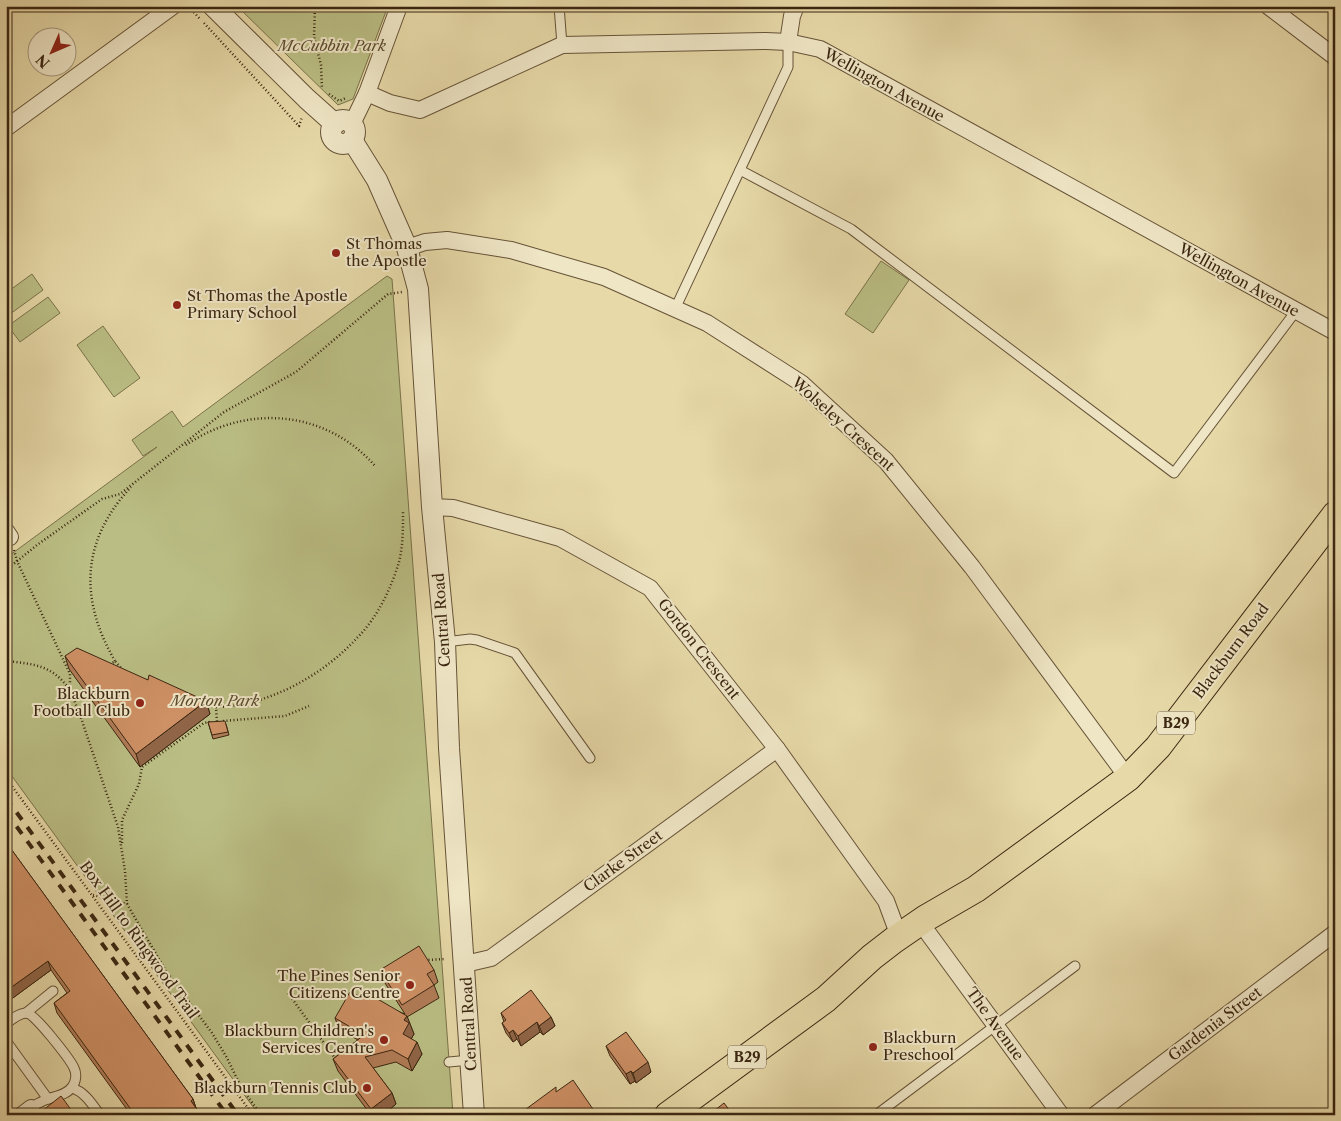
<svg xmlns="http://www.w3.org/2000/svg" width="1341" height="1121" font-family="'Libre Caslon Text',serif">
	<rect width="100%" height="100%" fill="#e7d9a8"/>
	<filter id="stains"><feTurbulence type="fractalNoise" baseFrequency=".004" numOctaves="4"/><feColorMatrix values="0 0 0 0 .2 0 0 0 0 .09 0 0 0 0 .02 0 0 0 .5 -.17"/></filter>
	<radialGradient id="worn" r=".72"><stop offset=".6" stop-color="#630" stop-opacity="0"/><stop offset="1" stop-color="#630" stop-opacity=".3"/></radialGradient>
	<g fill="#babe84" stroke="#7a724a">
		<polygon points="237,6 388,6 353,99 338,105"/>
		<polygon points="881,261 909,280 873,333 845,314"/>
		<polygon points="32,274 43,290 6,317 6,293"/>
		<polygon points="387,276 392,279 453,1115 259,1115 6,768 6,558 157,447 143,456 132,440 172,411 183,427"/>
		<polygon points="48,297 60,313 20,342 8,326"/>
		<polygon points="103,326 140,378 114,397 77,345"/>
	</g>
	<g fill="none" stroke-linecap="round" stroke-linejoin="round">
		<defs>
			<g id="service">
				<polyline points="559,6 562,45"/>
				<polyline points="740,170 851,229 1174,473 1296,311"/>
				<polyline points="675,309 788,67 788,42"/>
				<polyline points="445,642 470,639 477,640 515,653 590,758"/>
				<polyline points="26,1013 53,991"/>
				<path d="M6 1024C12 1019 19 1013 27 1013 34 1013 70 1059 74 1068 77 1074 76 1082 72 1087 65 1097 51 1096 41 1102 38 1103 34 1106 31 1108"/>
				<polyline points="6,1041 48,1099"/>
				<polyline points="449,1062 470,1060"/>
				<path d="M72 1088C85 1092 92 1104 100 1115"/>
				<polyline points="876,1115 1075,966"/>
			</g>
			<g id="minor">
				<polyline points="1268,6 1335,57"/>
				<polyline points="788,42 792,16 796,6"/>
				<polyline points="367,93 390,103 420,110 562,45 766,41 788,42 820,49 1335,332"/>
				<polyline points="352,124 367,93 399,6"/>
				<polyline points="6,128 173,6"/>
				<polyline points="407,248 425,242 447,240 511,250 604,277 707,323 801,383 886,461 972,567 1128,778"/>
				<polyline points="432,507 453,508 560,538 650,588 777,749 886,901 896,928 894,940"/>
				<polyline points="6,531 10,537"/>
				<polyline points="928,933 1061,1115"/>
				<polyline points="465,964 491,958 777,749"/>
				<polyline points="22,1115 31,1108"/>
				<polyline points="1095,1115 1335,933"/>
			</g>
			<g id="tertiary">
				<polyline points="213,6 307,99 335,124"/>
				<circle cx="343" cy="132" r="12"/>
				<polyline points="352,140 377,180 407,248 418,289 432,507 445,642 449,748 474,1115"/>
			</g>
			<polyline id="primary" points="668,1115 826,999 872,957 894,940 926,918 976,889 1128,778 1158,747 1335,515"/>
		</defs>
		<use href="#service" stroke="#665337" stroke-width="11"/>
		<use href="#minor" stroke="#665337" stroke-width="18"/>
		<use href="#tertiary" stroke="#665337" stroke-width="22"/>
		<use href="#primary" stroke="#3b2611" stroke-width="28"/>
		<g stroke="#3b2611" stroke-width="2.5" stroke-dasharray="1 2.5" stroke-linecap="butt">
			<polyline points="315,6 314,37 321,65 322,89"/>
			<polyline points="189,7 200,19"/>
			<polyline points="204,23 299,126 302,117"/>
			<polyline points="329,94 339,101 346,98"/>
			<path d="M186 445C247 403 327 410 376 467"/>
			<polyline points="14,550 17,561 70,674 70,690 80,715 118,827 125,871 127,904"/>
			<polyline points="6,570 37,545 102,499 120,494 224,412 296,372 388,294 402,292"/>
			<path d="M6 661C34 664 52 665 69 689"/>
			<path d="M115 661C79 599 81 541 131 487"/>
			<polyline points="110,665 115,661 122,669"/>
			<polyline points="205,706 216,707 217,722"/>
			<path d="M216 707C268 706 322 676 357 638 377 618 391 589 399 562 403 546 403 529 403 512"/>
			<polyline points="223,721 285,716 309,706"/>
			<polyline points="6,778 253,1115"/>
			<polyline points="122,843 122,820 139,784 142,767 204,723 210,722"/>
			<polyline points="93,895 127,904 166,971 212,1033 227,1058 241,1087 261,1115"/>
			<polyline points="426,961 426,960 445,959"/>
			<polyline points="288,993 337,1061"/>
		</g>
		<use href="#service" stroke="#efe6c6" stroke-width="9"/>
		<use href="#minor" stroke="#efe6c6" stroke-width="16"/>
		<use href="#tertiary" stroke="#efe6c6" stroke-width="20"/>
		<use href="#primary" stroke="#e7d9a8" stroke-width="26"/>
		<g stroke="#3b2611" stroke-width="4" stroke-dasharray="9 9" stroke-linecap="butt">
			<polyline points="6,798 238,1115"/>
			<polyline points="6,812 227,1115"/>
		</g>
	</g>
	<g fill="#b17c57" stroke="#3b2611">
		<polygon points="65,656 148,680 206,701 210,714 140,767 69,669"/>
		<polygon points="208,722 226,724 229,735 213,739"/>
		<polygon points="6,842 193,1099 196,1108 201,1115 131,1115 57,1013 54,1003 67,993 51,970 6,1003"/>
		<polygon points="380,970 434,970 438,982 434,985 439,998 407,1017 414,1034 411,1039 422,1054 412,1071 396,1062 373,1068 392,1093 396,1104 383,1115 371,1115 338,1071 333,1059 358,1040 339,1029 335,1018 359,996 405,1014 385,983"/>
		<polygon points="501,1013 551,1017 555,1026 543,1035 540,1032 521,1046 517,1039 513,1042 506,1033 502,1023 504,1022"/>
		<polygon points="606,1046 651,1072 636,1083 635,1081 630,1084 610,1056"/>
	</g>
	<g fill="#906547" stroke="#3b2611">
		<polygon points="206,701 210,714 140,767 136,754"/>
		<polygon points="48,961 51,970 6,1003 6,991"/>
		<polygon points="407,1016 414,1034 407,1046 403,1034 404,1020"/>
		<polygon points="551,1017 555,1026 543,1035 539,1026"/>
		<polygon points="537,1022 540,1032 521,1046 518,1036"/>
		<polygon points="513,1030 517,1039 513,1042 509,1033"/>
		<polygon points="417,1042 422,1054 412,1071 408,1059"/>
		<polygon points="648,1062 651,1072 636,1083 633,1073"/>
		<polygon points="631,1071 635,1081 630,1084 626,1074"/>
		<polygon points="392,1093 396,1104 383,1115 373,1115 371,1109"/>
		<polygon points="193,1099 196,1108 191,1101"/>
	</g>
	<g fill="#ce9065" stroke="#3b2611">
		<polygon points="77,648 148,680 149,675 206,701 136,754 65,656"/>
		<polygon points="225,721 228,732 212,735 208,722"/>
		<polygon points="6,842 193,1099 191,1101 201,1115 135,1115 54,1003 70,991 48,961 6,991"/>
		<polygon points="419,946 434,970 427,974 434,985 402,1005 380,970"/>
		<polygon points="362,990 407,1016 404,1020 409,1023 403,1034 417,1042 408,1059 392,1050 365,1057 392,1093 371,1109 333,1059 364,1035 335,1018 350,992 359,996"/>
		<polygon points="531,990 551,1017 539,1026 537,1022 518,1036 513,1030 509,1033 502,1023 506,1020 501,1013"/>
		<polygon points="626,1032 648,1062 633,1073 631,1071 626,1074 606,1046"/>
		<polygon points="573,1080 597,1115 522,1115 522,1112 556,1087 556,1092"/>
		<polygon points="61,1096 75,1115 37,1115"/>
		<polygon points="724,1103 733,1115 709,1115"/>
	</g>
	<g fill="#8f2418" stroke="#efe6c6" stroke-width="2">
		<circle cx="336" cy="253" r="5"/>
		<circle cx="177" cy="305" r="5"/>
		<circle cx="140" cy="703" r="5"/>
		<circle cx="410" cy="985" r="5"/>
		<circle cx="384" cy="1040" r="5"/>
		<circle cx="873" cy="1047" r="5"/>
		<circle cx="367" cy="1088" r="5"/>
	</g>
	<g text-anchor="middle" stroke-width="4" stroke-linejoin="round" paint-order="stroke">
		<g fill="#efe6c6" stroke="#716047" stroke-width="1">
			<rect x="1157" y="711.5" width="38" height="23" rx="4"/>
			<rect x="728" y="1045.5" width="38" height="23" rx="4"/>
		</g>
		<g font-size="14" font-weight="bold" fill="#3b2611">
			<text x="1176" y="728">B29</text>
			<text x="747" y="1062">B29</text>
		</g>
		<g font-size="15" font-style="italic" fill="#5b4c2e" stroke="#efe6c6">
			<text x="332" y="51">McCubbin Park</text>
			<text x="215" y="706">Morton Park</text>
		</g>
		<g font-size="15" fill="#3b2611" stroke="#efe6c6">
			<text transform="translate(884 85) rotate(29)" y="5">Wellington Avenue</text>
			<text transform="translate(1239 280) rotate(29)" y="5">Wellington Avenue</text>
			<text transform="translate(843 424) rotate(42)" y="5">Wolseley Crescent</text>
			<text transform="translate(442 620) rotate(-94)" y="5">Central Road</text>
			<text transform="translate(699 649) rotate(52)" y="5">Gordon Crescent</text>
			<text transform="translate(1231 651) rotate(-53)" y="5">Blackburn Road</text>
			<text transform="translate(623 861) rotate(-36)" y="5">Clarke Street</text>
			<text transform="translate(139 940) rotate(54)" y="5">Box Hill to Ringwood Trail</text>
			<text transform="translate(469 1024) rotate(-93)" y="5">Central Road</text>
			<text transform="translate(995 1024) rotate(54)" y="5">The Avenue</text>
			<text transform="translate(1215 1024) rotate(-37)" y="5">Gardenia Street</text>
		</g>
		<g font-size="15" fill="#3b2611" stroke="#efe6c6" text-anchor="end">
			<text x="346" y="249" text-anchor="start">St Thomas<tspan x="346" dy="17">the Apostle</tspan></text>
			<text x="187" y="301" text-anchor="start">St Thomas the Apostle<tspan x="187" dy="17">Primary School</tspan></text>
			<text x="130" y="699">Blackburn<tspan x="130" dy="17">Football Club</tspan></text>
			<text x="400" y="981">The Pines Senior<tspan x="400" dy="17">Citizens Centre</tspan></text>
			<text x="374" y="1036">Blackburn Children's<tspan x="374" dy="17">Services Centre</tspan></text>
			<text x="883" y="1043" text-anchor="start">Blackburn<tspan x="883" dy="17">Preschool</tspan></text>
			<text x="357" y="1093">Blackburn Tennis Club</text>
		</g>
	</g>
	<rect width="1341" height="1121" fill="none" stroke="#e7d9a8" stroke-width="25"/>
	<rect x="8" y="8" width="1326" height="1106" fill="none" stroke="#3b2611" stroke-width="2.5"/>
	<rect x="12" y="12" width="1316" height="1096" fill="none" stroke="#3b2611"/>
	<g transform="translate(52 52) rotate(225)"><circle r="24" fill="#efe6c6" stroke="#a7997e"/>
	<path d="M0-4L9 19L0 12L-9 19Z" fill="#8f2418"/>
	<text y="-8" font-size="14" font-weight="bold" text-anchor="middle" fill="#3b2611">N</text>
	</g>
	<rect width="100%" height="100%" filter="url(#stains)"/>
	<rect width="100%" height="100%" fill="url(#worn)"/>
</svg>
